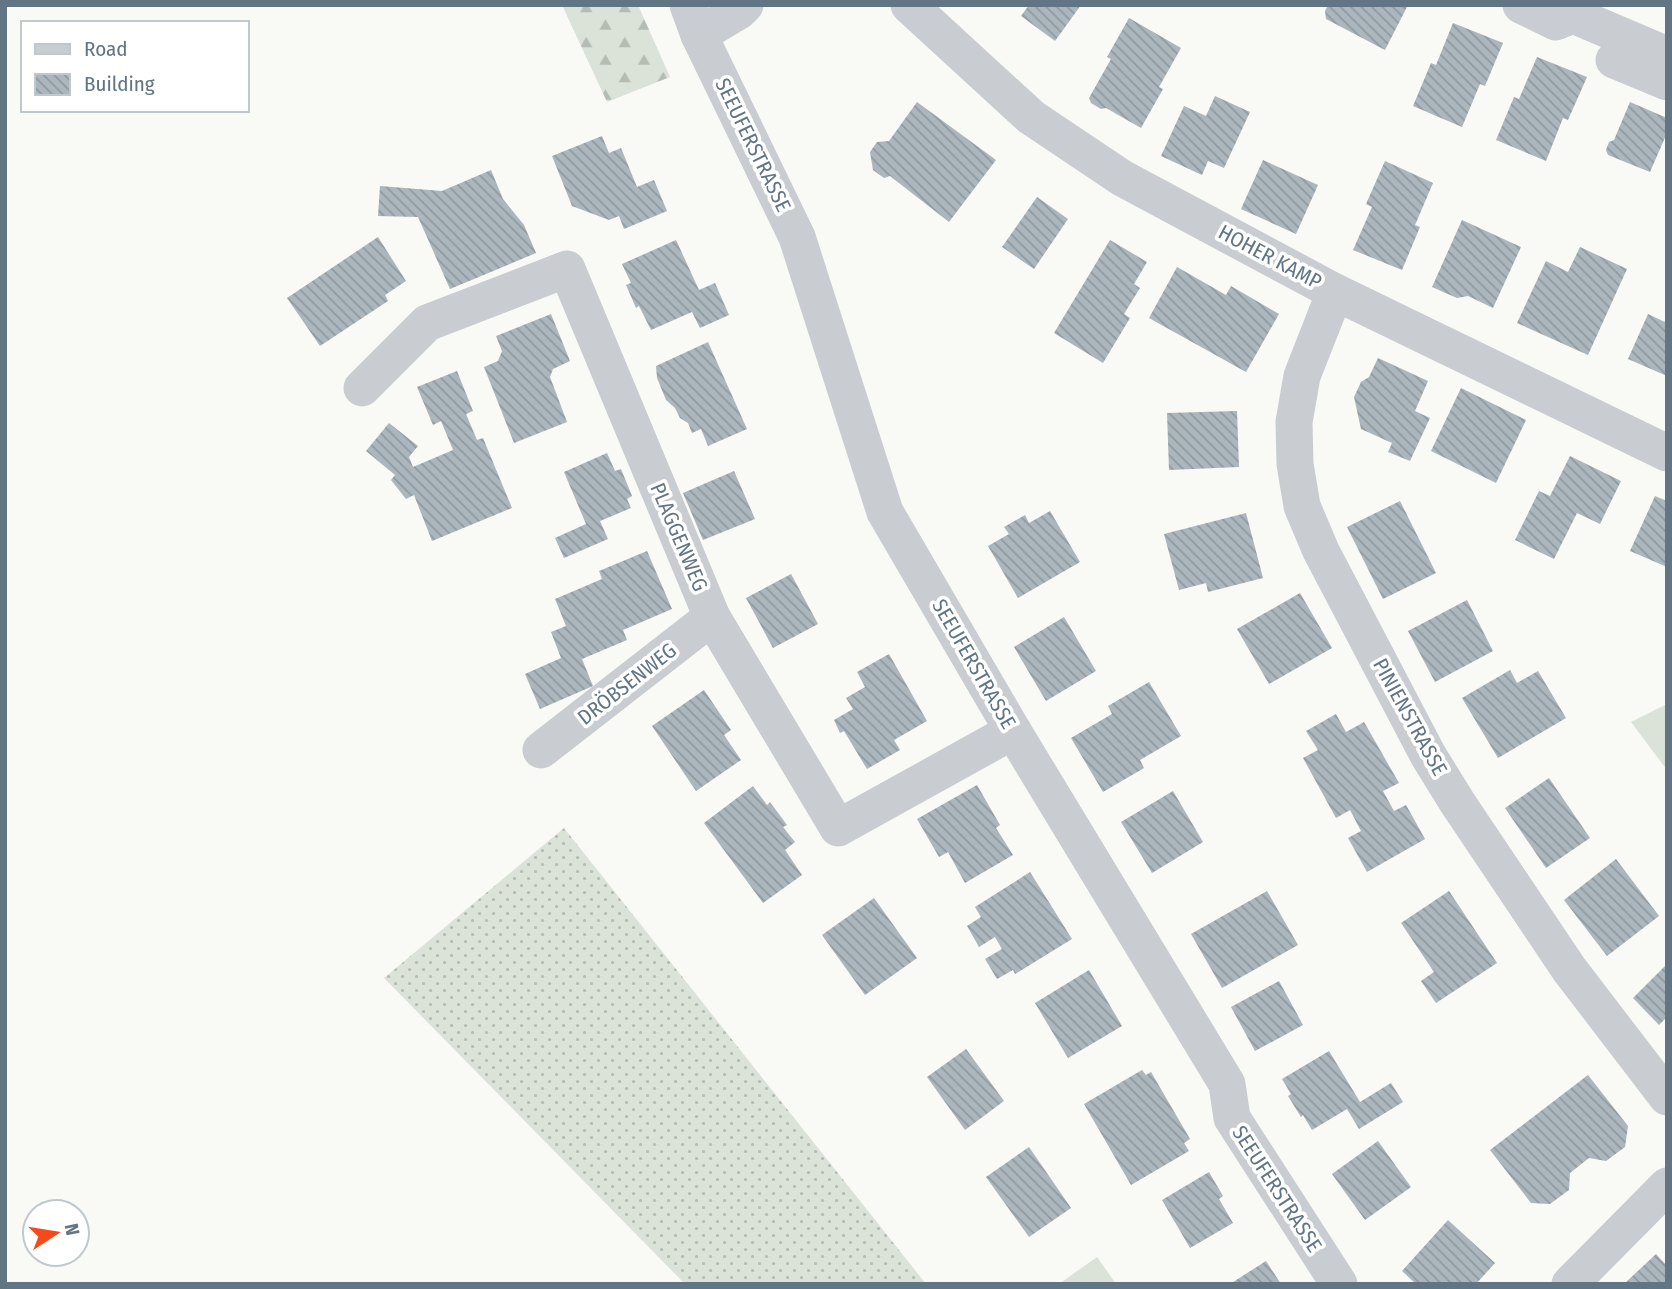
<svg xmlns="http://www.w3.org/2000/svg" width="1672" height="1289" font-family="'Fira Sans Condensed',sans-serif">
	<defs>
		<pattern id="grass-dots" width="8" height="8" patternUnits="userSpaceOnUse" patternTransform="scale(1.75)"><rect width="8" height="8" fill="#dbe2d7"/><path d="M2 2h.1M6 6h.1" fill="none" stroke="#b5bcb4" stroke-width="1.8" stroke-linecap="round"/></pattern>
		<pattern id="forest-firs" width="22" height="20" patternUnits="userSpaceOnUse" patternTransform="scale(1.75)"><rect width="22" height="20" fill="#dbe2d7"/><path d="M5 1l3.5 6h-7zM16 11l3.5 6h-7z" fill="#b5bcb4"/></pattern>
		<pattern id="building-back-hatch" width="6" height="6" patternUnits="userSpaceOnUse" patternTransform="scale(1.75)"><rect width="6" height="6" fill="#acb6bd"/><path d="M-1 5l2 2M0 0l6 6M5-1l2 2" fill="none" stroke="#8f999f"/></pattern>
	</defs>
	<rect width="100%" height="100%" fill="#f9f9f6"/>
	<polygon fill="url(#grass-dots)" points="564,828 926,1284 685,1284 384,978"/>
	<polygon fill="url(#forest-firs)" points="562,5 638,5 670,77 607,102"/>
	<g fill="#dbe2d7">
		<polygon points="1667,704 1667,770 1631,722"/>
		<polygon points="1097,1257 1116,1284 1059,1284"/>
	</g>
	<g fill="url(#building-back-hatch)">
		<polygon points="1029,5 1081,5 1055,41 1021,16"/>
		<polygon points="1328,5 1408,5 1385,50 1326,19 1325,11"/>
		<polygon points="1129,18 1181,48 1159,87 1163,89 1141,128 1106,108 1101,109 1091,103 1089,98 1111,59 1107,57"/>
		<polygon points="1453,23 1503,43 1485,86 1480,84 1462,127 1413,106 1431,63 1436,65"/>
		<polygon points="1537,57 1587,77 1568,120 1563,118 1546,161 1496,140 1514,97 1519,99"/>
		<polygon points="1215,96 1250,112 1224,168 1208,161 1202,175 1161,156 1184,106 1206,116"/>
		<polygon points="917,102 996,160 949,222 890,176 884,178 873,170 870,152 877,142 889,141"/>
		<polygon points="1630,102 1667,118 1667,133 1650,172 1608,155 1606,150 1609,142 1614,140"/>
		<polygon points="602,136 609,153 621,148 637,187 654,180 667,211 624,229 619,216 609,220 572,206 552,156"/>
		<polygon points="1263,160 1318,185 1296,234 1241,209"/>
		<polygon points="1385,161 1433,183 1415,225 1420,227 1402,270 1353,250 1372,207 1366,204"/>
		<polygon points="491,170 503,199 524,225 536,253 450,289 418,217 378,216 380,186 442,191"/>
		<polygon points="1037,197 1068,219 1034,269 1002,247"/>
		<polygon points="1462,220 1521,247 1493,308 1468,296 1457,298 1432,287"/>
		<polygon points="378,237 406,281 385,295 388,301 320,346 287,298"/>
		<polygon points="676,240 699,290 715,283 729,315 700,328 692,312 651,330 639,306 636,308 626,285 631,283 622,264"/>
		<polygon points="1110,240 1147,262 1134,284 1140,288 1124,314 1130,318 1103,363 1054,333"/>
		<polygon points="1580,247 1627,269 1588,355 1517,323 1546,261 1568,272"/>
		<polygon points="1177,267 1226,295 1231,286 1279,314 1246,372 1149,318"/>
		<polygon points="551,314 570,361 553,369 550,377 567,422 514,443 484,367 498,361 502,351 496,336"/>
		<polygon points="1648,314 1667,323 1667,376 1628,359"/>
		<polygon points="708,342 747,429 708,446 701,429 692,433 688,423 680,418 675,408 666,400 657,378 656,366"/>
		<polygon points="1378,358 1428,381 1415,411 1430,418 1410,461 1388,452 1392,443 1361,429 1354,397 1361,382 1369,377"/>
		<polygon points="457,371 473,411 466,414 477,440 483,438 512,508 432,541 414,495 406,499 391,480 395,475 366,451 389,423 418,446 409,457 413,467 453,450 441,421 433,425 417,387"/>
		<polygon points="1461,388 1526,420 1496,483 1431,451"/>
		<polygon points="1237,411 1239,467 1169,470 1167,413"/>
		<polygon points="607,453 615,471 621,469 632,496 627,499 631,508 600,521 608,539 564,558 555,538 586,524 564,472"/>
		<polygon points="1570,456 1621,481 1600,524 1577,513 1554,559 1515,540 1539,491 1550,496"/>
		<polygon points="734,471 755,519 703,540 683,493"/>
		<polygon points="1655,496 1667,501 1667,567 1630,551"/>
		<polygon points="1400,501 1436,573 1383,599 1347,527"/>
		<polygon points="1050,511 1080,562 1018,598 988,546 1009,534 1004,527 1025,515 1029,523"/>
		<polygon points="1246,513 1263,578 1208,592 1206,583 1179,590 1164,534"/>
		<polygon points="647,551 672,609 623,630 627,640 582,659 593,686 540,709 525,674 561,658 551,632 566,626 555,599 602,579 599,571"/>
		<polygon points="791,574 818,624 773,648 746,598"/>
		<polygon points="1300,593 1332,648 1269,684 1237,629"/>
		<polygon points="1467,600 1493,651 1435,682 1408,631"/>
		<polygon points="1064,617 1096,671 1046,701 1014,647"/>
		<polygon points="889,654 927,721 894,740 900,750 867,769 844,731 840,733 834,720 853,709 846,698 865,687 857,672"/>
		<polygon points="1510,670 1517,683 1538,671 1566,718 1498,758 1462,698"/>
		<polygon points="1149,682 1181,736 1140,760 1144,768 1103,792 1071,738 1112,714 1108,706"/>
		<polygon points="704,690 731,730 724,735 741,760 696,791 652,726"/>
		<polygon points="1336,714 1346,732 1364,722 1399,783 1383,791 1394,811 1406,805 1425,839 1367,872 1348,838 1361,831 1350,810 1336,818 1303,758 1318,750 1306,731"/>
		<polygon points="1549,778 1590,838 1546,868 1505,808"/>
		<polygon points="977,785 1000,825 996,828 1013,855 965,883 948,852 939,857 917,819"/>
		<polygon points="753,786 767,805 770,802 787,825 783,827 795,842 785,850 802,875 763,903 704,823"/>
		<polygon points="1173,791 1203,842 1152,873 1121,822"/>
		<polygon points="1616,859 1659,916 1607,956 1564,900"/>
		<polygon points="1030,872 1072,939 1015,974 1013,970 997,979 985,959 1002,949 995,937 979,947 967,926 981,917 975,907"/>
		<polygon points="1267,891 1298,945 1222,988 1191,934"/>
		<polygon points="1449,891 1497,963 1436,1003 1421,981 1434,972 1401,923"/>
		<polygon points="874,898 917,958 865,995 822,935"/>
		<polygon points="1667,964 1667,1017 1659,1025 1633,998"/>
		<polygon points="1089,970 1122,1026 1068,1058 1035,1003"/>
		<polygon points="1279,981 1303,1025 1255,1051 1231,1007"/>
		<polygon points="966,1049 1004,1101 965,1130 927,1077"/>
		<polygon points="1329,1051 1360,1102 1391,1083 1403,1102 1359,1129 1347,1109 1312,1130 1303,1115 1301,1117 1288,1096 1291,1094 1282,1079"/>
		<polygon points="1142,1070 1146,1075 1151,1072 1190,1139 1184,1143 1189,1151 1131,1185 1084,1104"/>
		<polygon points="1588,1075 1628,1126 1625,1147 1606,1161 1589,1158 1570,1173 1569,1190 1550,1204 1531,1203 1490,1150"/>
		<polygon points="1378,1141 1411,1187 1365,1220 1332,1174"/>
		<polygon points="1029,1147 1071,1208 1029,1237 986,1177"/>
		<polygon points="1209,1172 1223,1196 1219,1199 1233,1223 1190,1248 1162,1200"/>
		<polygon points="1448,1220 1495,1263 1476,1284 1416,1284 1402,1271"/>
		<polygon points="1656,1254 1667,1266 1667,1284 1624,1284"/>
		<polygon points="1266,1261 1281,1284 1230,1284"/>
	</g>
	<g fill="none" stroke-linecap="round" stroke-linejoin="round">
		<g stroke="#c9cdd1" stroke-width="37">
			<polyline points="688,5 699,35 797,237 885,512 1013,731 1227,1084 1232,1118 1339,1284"/>
			<polyline points="909,5 1031,117 1122,178 1335,292 1667,453"/>
			<polyline points="1521,5 1556,22 1573,15 1667,55"/>
			<polyline points="699,35 739,11 745,5"/>
			<polyline points="1614,60 1667,82"/>
			<polyline points="1335,292 1302,376 1294,422 1295,464 1302,506 1321,551 1428,755 1457,802 1569,969 1667,1097"/>
			<polyline points="362,388 427,323 567,269 712,617 838,828 1013,731"/>
			<polyline points="541,750 712,617"/>
			<polyline points="1570,1284 1667,1186"/>
		</g>
	</g>
	<g text-anchor="middle" stroke-width="7" stroke-linejoin="round" paint-order="stroke">
		<g font-size="21" fill="#617585" stroke="#fff">
			<text transform="translate(753 145) rotate(64)" y="7">SEEUFERSTRASSE</text>
			<text transform="translate(1270 257) rotate(28)" y="7">HOHER KAMP</text>
			<text transform="translate(679 537) rotate(67)" y="7">PLAGGENWEG</text>
			<text transform="translate(974 664) rotate(60)" y="7">SEEUFERSTRASSE</text>
			<text transform="translate(627 684) rotate(-38)" y="7">DRÖBSENWEG</text>
			<text transform="translate(1410 717) rotate(61)" y="7">PINIENSTRASSE</text>
			<text transform="translate(1277 1189) rotate(57)" y="7">SEEUFERSTRASSE</text>
		</g>
	</g>
	<rect width="1672" height="1289" fill="none" stroke="#617585" stroke-width="14"/>
	<rect x="21" y="21" width="228" height="91" fill="#ffffff" stroke="#c0c8ce" stroke-width="2"/>
	<rect x="35" y="44" width="35" height="10" fill="#c9cdd1" stroke="#c0c8ce" stroke-width="2"/>
	<text x="84" y="56" font-size="21" fill="#617585">Road</text>
	<rect x="35" y="74" width="35" height="21" fill="url(#building-back-hatch)" stroke="#c0c8ce" stroke-width="2"/>
	<text x="84" y="91" font-size="21" fill="#617585">Building</text>
	<g transform="translate(56 1233) rotate(78)"><circle r="33" fill="#ffffff" stroke="#c0c8ce" stroke-width="2"/>
	<path d="M0-5L12 26L0 18L-12 26Z" fill="#f54b1a"/>
	<text y="-10" font-size="19" font-weight="bold" text-anchor="middle" fill="#617585">N</text>
	</g>
</svg>
